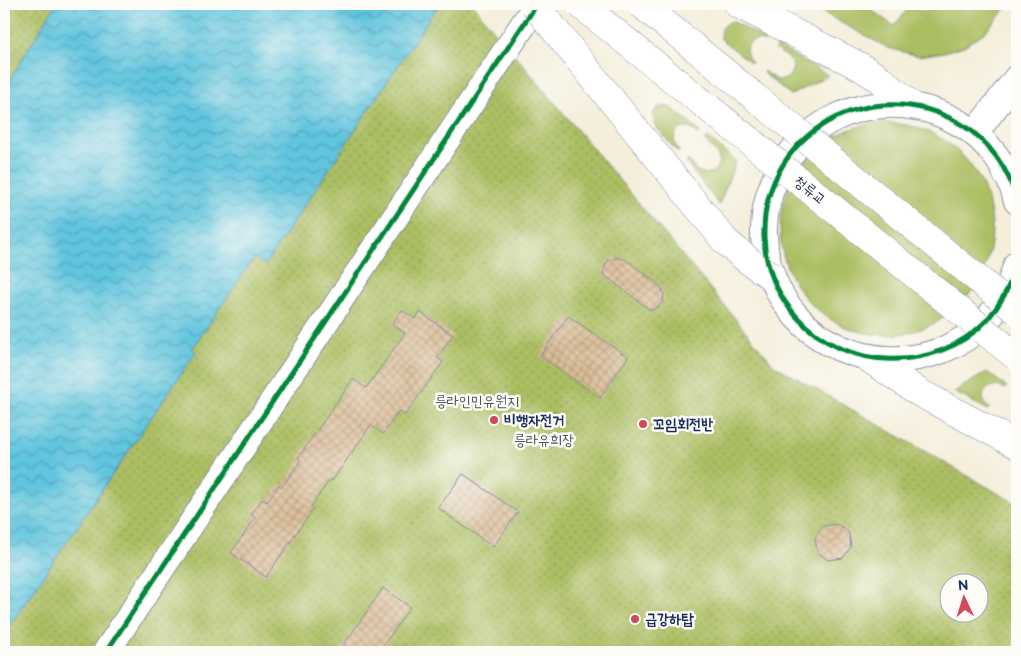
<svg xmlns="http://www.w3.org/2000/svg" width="1021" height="656" font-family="'Balsamiq Sans','Poor Story',sans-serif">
	<defs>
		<pattern id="park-dots" width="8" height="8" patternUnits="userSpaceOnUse" patternTransform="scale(1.25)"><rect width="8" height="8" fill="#acbe62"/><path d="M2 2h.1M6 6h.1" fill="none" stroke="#8b9b54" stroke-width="1.8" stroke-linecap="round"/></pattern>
		<pattern id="water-waves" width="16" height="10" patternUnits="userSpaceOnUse" patternTransform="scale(1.25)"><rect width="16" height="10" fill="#61c5de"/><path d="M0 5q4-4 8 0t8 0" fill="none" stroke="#4fa0b7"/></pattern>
		<pattern id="building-cross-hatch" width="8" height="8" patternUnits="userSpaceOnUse" patternTransform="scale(1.25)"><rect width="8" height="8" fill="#dcbe98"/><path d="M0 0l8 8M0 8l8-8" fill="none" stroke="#b29b7f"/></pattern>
	</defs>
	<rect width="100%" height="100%" fill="#fdfcf7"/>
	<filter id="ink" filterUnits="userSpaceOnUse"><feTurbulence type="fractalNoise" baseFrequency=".02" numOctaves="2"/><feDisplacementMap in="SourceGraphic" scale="10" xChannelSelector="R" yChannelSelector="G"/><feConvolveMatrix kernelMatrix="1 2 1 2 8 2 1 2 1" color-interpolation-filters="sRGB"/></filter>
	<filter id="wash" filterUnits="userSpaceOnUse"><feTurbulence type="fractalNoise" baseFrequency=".0096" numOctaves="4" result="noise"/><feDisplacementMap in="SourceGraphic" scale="20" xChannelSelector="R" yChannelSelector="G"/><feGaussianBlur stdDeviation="1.12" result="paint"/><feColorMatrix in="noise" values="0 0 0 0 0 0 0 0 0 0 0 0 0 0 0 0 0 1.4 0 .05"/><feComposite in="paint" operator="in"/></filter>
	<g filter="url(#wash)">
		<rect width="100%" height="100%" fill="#f4eeda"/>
		<g fill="#acbe62" stroke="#647660">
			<polygon points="807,4 863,4 894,26 909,7 915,11 916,9 920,11 964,4 1010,4 984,33 964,46 944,52 919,56 888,48"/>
			<path d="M729 22H734L766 40 765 42C749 35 740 50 752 62L751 63 721 39C720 30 721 26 729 22Z"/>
			<path d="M777 46 828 75 791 95 763 73 764 71C768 74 773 78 778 80 788 82 796 70 791 61 787 56 780 52 775 49Z"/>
			<path d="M664 106 672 108 700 132 698 134C683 119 666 135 679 151L678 153 655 125 653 114 657 108Z"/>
			<circle cx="886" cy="229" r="106"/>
			<path d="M708 138 736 161 719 205 686 162 688 160C692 165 696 172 703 173 713 176 721 166 718 157 716 151 709 146 705 141Z"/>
			<path d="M987 372 1007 387 1005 389C989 380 975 395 989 408L988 410 954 392Z"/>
		</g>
		<g fill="url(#park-dots)" stroke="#647660" fill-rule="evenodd">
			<polygon points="4,4 56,4 4,89"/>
			<path d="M439 4H472L774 365 1017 504V652H4V634L196 352 192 349 254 258 265 265ZM948 584H978V614H948Z"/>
		</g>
		<polygon fill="url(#water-waves)" stroke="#3e7a9e" points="56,4 439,4 265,265 254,258 192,349 196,352 4,634 4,89"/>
		<g id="blocks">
			<g fill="url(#building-cross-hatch)">
				<polygon points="614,258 620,258 626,260 658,284 662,289 664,295 663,301 659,306 654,309 650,310 603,274 605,266 608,261"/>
				<polygon points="402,310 415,319 420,312 453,335 437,358 443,362 405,415 399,411 383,434 371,425 332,481 330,479 311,507 313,509 266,577 231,553 256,517 251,514 262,499 267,502 279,485 282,487 301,460 298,458 353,379 366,388 405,333 392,324"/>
				<polygon points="568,316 628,357 600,398 540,356"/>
				<polygon points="463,474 518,512 493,547 438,508"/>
				<polygon points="838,524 849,533 851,547 843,558 828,560 817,552 815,538 823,526"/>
				<polygon points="383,588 410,607 379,652 339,652"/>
			</g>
		</g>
	</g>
	<g filter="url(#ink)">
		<use href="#blocks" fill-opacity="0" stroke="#888e9c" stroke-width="1"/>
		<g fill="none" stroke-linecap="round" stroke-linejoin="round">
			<defs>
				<g id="secondary">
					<polyline points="975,133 1017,78"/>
					<path d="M1017 201C1009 169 989 141 961 124 872 71 761 133 764 237 765 266 777 295 796 316 845 372 936 374 987 320 1001 304 1011 284 1017 264"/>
					<polyline points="106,652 537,4"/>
				</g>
				<g id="primary">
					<polyline points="738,4 861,67 880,79 911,105"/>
					<polyline points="1007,174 1017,185"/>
					<polyline points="868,358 920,393 1017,445"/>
				</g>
			</defs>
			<use href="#secondary" stroke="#888e9c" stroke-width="28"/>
			<use href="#primary" stroke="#888e9c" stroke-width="29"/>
			<use href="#secondary" stroke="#fff" stroke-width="26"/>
			<use href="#primary" stroke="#fff" stroke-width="28"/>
			<defs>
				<g id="primary-bridge">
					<polyline points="534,4 726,242 749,261 771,276"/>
					<polyline points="580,4 1017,357"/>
					<polyline points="641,4 1017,311"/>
				</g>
			</defs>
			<use href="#primary-bridge" stroke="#888e9c" stroke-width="29" stroke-linecap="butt"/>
			<use href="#primary-bridge" stroke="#fff" stroke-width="28"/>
			<defs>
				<g id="cycleway">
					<path d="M1017 201C1009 169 989 141 961 124 872 71 761 133 764 237 765 266 777 295 796 316 845 372 936 374 987 320 1001 304 1011 284 1017 264"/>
					<polyline points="106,652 537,4"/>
				</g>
			</defs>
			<use href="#cycleway" stroke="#fdfcf7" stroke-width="8"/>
			<use href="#cycleway" stroke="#00873e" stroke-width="5"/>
		</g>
	</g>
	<g fill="#d1495b" stroke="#fdfcf7" stroke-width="2">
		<circle cx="494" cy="420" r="5"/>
		<circle cx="643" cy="424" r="5"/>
		<circle cx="635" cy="619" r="5"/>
	</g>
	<g text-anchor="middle" stroke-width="5" stroke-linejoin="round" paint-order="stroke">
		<g font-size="15" fill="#1b2f5e" stroke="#fdfcf7">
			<text transform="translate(810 190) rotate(39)" y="5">청류교</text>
		</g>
		<g font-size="15" fill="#465a5f" stroke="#fdfcf7">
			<text x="477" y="406">릉라인민유원지</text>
			<text x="544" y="445">릉라유희장</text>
		</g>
		<g font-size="15" font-weight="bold" fill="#1b2f5e" stroke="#fdfcf7" text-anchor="start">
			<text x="504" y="425">비행자전거</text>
			<text x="653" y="429">꼬임회전반</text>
			<text x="645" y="624">급강하탑</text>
		</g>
	</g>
	<rect width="1021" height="656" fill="none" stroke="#fdfcf7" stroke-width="20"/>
	<g transform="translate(964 598) rotate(356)"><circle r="24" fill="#fdfcf7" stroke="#a3aaba"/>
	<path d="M0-4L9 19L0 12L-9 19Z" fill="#d1495b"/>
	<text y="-8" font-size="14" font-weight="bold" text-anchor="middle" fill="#1b2f5e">N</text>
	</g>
</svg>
